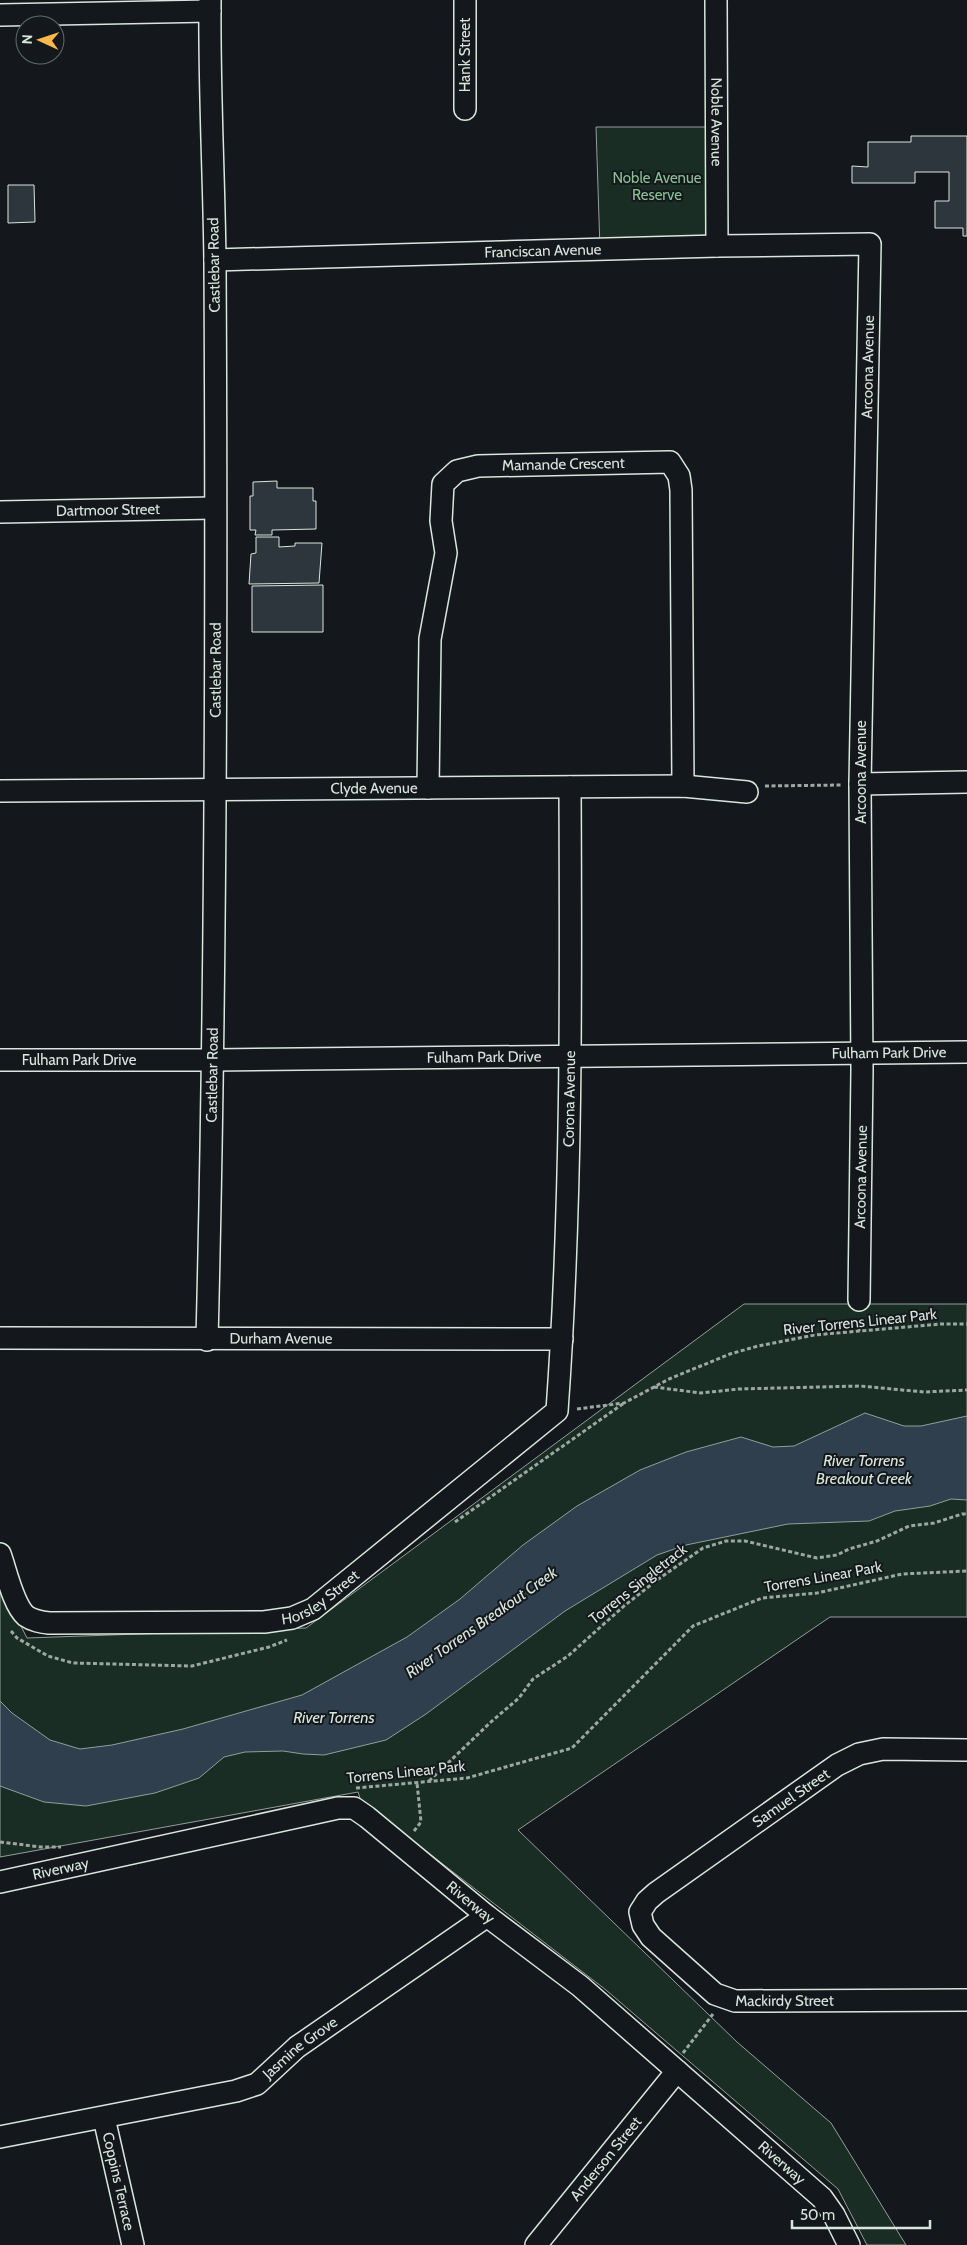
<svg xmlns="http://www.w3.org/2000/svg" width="967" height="2245" font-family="Cabin,sans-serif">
	<rect width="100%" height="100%" fill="#14181c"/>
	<g fill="#1a2d24" stroke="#939e99">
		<polygon points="596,127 717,127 717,246 600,249"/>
		<polygon points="744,1304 967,1304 967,1617 830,1617 518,1830 737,2042 831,2123 906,2245 867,2245 838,2189 606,1990 361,1801 358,1792 0,1857 0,1585 27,1638 306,1628"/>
	</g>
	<polygon fill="#2f3f4d" stroke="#939e99" points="865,1413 904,1426 921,1426 967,1416 967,1500 951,1499 930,1506 895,1511 869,1521 788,1524 686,1545 657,1555 565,1611 426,1714 386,1740 324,1755 303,1754 283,1751 245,1752 224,1757 199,1778 155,1793 86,1806 44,1802 0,1786 0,1701 12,1713 50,1740 80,1749 112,1745 183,1729 302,1695 407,1637 460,1599 523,1545 577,1506 640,1470 686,1452 741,1437 773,1447 794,1446"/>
	<g fill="#2c363c" stroke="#d8e6dc">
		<polygon points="911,136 967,136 967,236 963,236 963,228 935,228 935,201 949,201 949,172 915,172 915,183 852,183 852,166 868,167 868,142 911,142"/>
		<polygon points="8,185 34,185 35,222 8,223"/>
		<polygon points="277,481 277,488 313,488 313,501 316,501 316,529 272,530 272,535 255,535 256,530 250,530 250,496 253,496 253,482"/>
		<polygon points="256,537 279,537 279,547 295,546 295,543 322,543 319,583 249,584 251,554 256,553"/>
		<polygon points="323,585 323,632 252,632 252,586"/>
	</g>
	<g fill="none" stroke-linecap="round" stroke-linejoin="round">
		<defs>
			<g id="minor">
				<polyline points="465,0 465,109"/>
				<path id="s1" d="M716 0 717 246"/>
				<polyline points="0,15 210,11"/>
				<path id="s2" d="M215 260 717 246 870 244 860 784 862 1070 859 1300"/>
				<path id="s3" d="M0 512 214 508"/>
				<polyline points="860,784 967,782"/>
				<path id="s4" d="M428 788 430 639 446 553 441 521 443 484 457 471 478 466 670 462 679 476 681 490 683 786"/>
				<path id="s5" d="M0 791 683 786 747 792"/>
				<path id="s6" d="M0 1060H214L967 1052"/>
				<path id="s7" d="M0 1338 562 1339"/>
				<path id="s8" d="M207 1340C216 981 217 622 215 263 214 175 209 88 210 0"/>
				<path id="s9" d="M0 1554C6 1570 13 1605 26 1616 33 1621 41 1622 49 1623L264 1622 292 1618 313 1609 557 1411C572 1203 571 995 570 787"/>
				<path id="s10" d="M967 1750 883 1749 859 1754 837 1765 656 1893 647 1901 640 1912 643 1925 651 1937 715 1994 735 2001 967 2000"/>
				<path id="s11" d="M0 1882 338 1808H354L367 1817 487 1916 580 1986 822 2198 834 2215 849 2245"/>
				<path id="s12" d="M104 2118 133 2245"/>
				<path id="s13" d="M0 2137 236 2091 257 2084 297 2047 487 1916"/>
				<path id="s14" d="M536 2245 677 2071"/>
			</g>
		</defs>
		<use href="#minor" stroke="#d8e6dc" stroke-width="24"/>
		<g stroke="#9da8a2" stroke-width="3" stroke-dasharray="4 2.5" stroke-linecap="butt">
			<polyline points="765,786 842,785"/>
			<polyline points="859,1331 859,1318"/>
			<polyline points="654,1387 701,1393 739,1389 860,1386 924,1392 967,1390"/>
			<polyline points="577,1409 624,1403 669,1379 730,1354 758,1346 814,1335 941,1324 967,1324"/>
			<polyline points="455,1522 624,1403"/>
			<polyline points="11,1631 17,1638 48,1656 73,1663 192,1666 269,1647 287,1640"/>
			<polyline points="429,1781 492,1721 519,1698 533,1679 568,1656 624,1606 657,1580 703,1548 726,1541 745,1541 817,1558 837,1555 849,1549 877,1541 909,1526 934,1523 962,1514 967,1514"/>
			<polyline points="356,1788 467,1778 572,1748 693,1626 762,1598 817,1593 902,1574 967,1571"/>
			<polyline points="414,1831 421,1822 417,1783"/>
			<polyline points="0,1842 41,1847 61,1847"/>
			<polyline points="683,2053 713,2014"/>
		</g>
		<use href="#minor" stroke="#14181c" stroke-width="21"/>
	</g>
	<g text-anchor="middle" stroke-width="4" stroke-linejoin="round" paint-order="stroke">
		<g font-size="15" fill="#d8e6dc" stroke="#14181c">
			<text transform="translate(465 55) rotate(-90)" y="5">Hank Street</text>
			<text dy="5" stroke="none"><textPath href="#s1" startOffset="122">Noble Avenue</textPath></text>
			<text dy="5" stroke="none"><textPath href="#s2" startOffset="328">Franciscan Avenue</textPath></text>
			<text transform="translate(214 265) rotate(-91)" y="5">Castlebar Road</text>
			<text transform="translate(868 367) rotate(-89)" y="5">Arcoona Avenue</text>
			<text dy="5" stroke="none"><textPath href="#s4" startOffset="432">Mamande Crescent</textPath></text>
			<text dy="5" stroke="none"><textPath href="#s3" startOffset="108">Dartmoor Street</textPath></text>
			<text dy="5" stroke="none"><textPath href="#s8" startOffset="670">Castlebar Road</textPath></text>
			<text transform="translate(861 772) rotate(-90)" y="5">Arcoona Avenue</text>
			<text dy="5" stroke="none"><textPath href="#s5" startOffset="374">Clyde Avenue</textPath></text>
			<text dy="5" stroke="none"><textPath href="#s6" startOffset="889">Fulham Park Drive</textPath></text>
			<text dy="5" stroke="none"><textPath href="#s6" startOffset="484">Fulham Park Drive</textPath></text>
			<text dy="5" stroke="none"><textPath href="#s6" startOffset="79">Fulham Park Drive</textPath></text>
			<text dy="5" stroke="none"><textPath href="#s8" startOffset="265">Castlebar Road</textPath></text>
			<text dy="5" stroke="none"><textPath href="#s9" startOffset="985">Corona Avenue</textPath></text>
			<text transform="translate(861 1177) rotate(-89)" y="5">Arcoona Avenue</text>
			<text transform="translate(860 1322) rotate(-6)" y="5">River Torrens Linear Park</text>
			<text dy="5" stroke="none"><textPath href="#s7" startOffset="281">Durham Avenue</textPath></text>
			<text transform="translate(823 1577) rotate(-10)" y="5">Torrens Linear Park</text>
			<text transform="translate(638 1584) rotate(-38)" y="5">Torrens Singletrack</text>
			<text dy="5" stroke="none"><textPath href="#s9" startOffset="370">Horsley Street</textPath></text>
			<text transform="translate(406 1772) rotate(-6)" y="5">Torrens Linear Park</text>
			<text transform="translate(791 1798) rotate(-35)" y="5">Samuel Street</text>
			<text dy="5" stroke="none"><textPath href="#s11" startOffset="62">Riverway</textPath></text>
			<text dy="5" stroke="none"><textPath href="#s11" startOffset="512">Riverway</textPath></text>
			<text dy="5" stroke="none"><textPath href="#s10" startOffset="564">Mackirdy Street</textPath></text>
			<text dy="5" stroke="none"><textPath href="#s13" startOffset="319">Jasmine Grove</textPath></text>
			<text dy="5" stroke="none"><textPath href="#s14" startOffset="111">Anderson Street</textPath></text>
			<text dy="5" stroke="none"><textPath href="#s11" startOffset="918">Riverway</textPath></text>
			<text dy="5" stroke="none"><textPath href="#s12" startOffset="65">Coppins Terrace</textPath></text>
		</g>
		<g font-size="15" fill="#8ac095" stroke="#14181c">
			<text x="657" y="183">Noble Avenue<tspan x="657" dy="17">Reserve</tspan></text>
		</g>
		<g font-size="16" font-style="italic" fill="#d8e6dc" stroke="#14181c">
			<text x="864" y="1466">River Torrens<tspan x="864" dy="18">Breakout Creek</tspan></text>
			<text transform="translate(481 1622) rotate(-35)" y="6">River Torrens Breakout Creek</text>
			<text x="334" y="1723">River Torrens</text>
		</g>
	</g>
	<g transform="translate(40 40) rotate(273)"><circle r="24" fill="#14181c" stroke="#626a69"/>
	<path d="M0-4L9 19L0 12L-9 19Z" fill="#ffb74d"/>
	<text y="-8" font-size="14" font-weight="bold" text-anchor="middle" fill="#d8e6dc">N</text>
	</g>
	<path d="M792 2220v8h138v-8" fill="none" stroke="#d8e6dc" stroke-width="2.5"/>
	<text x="800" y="2220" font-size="15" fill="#d8e6dc" stroke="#14181c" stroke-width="4" paint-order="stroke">50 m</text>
</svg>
